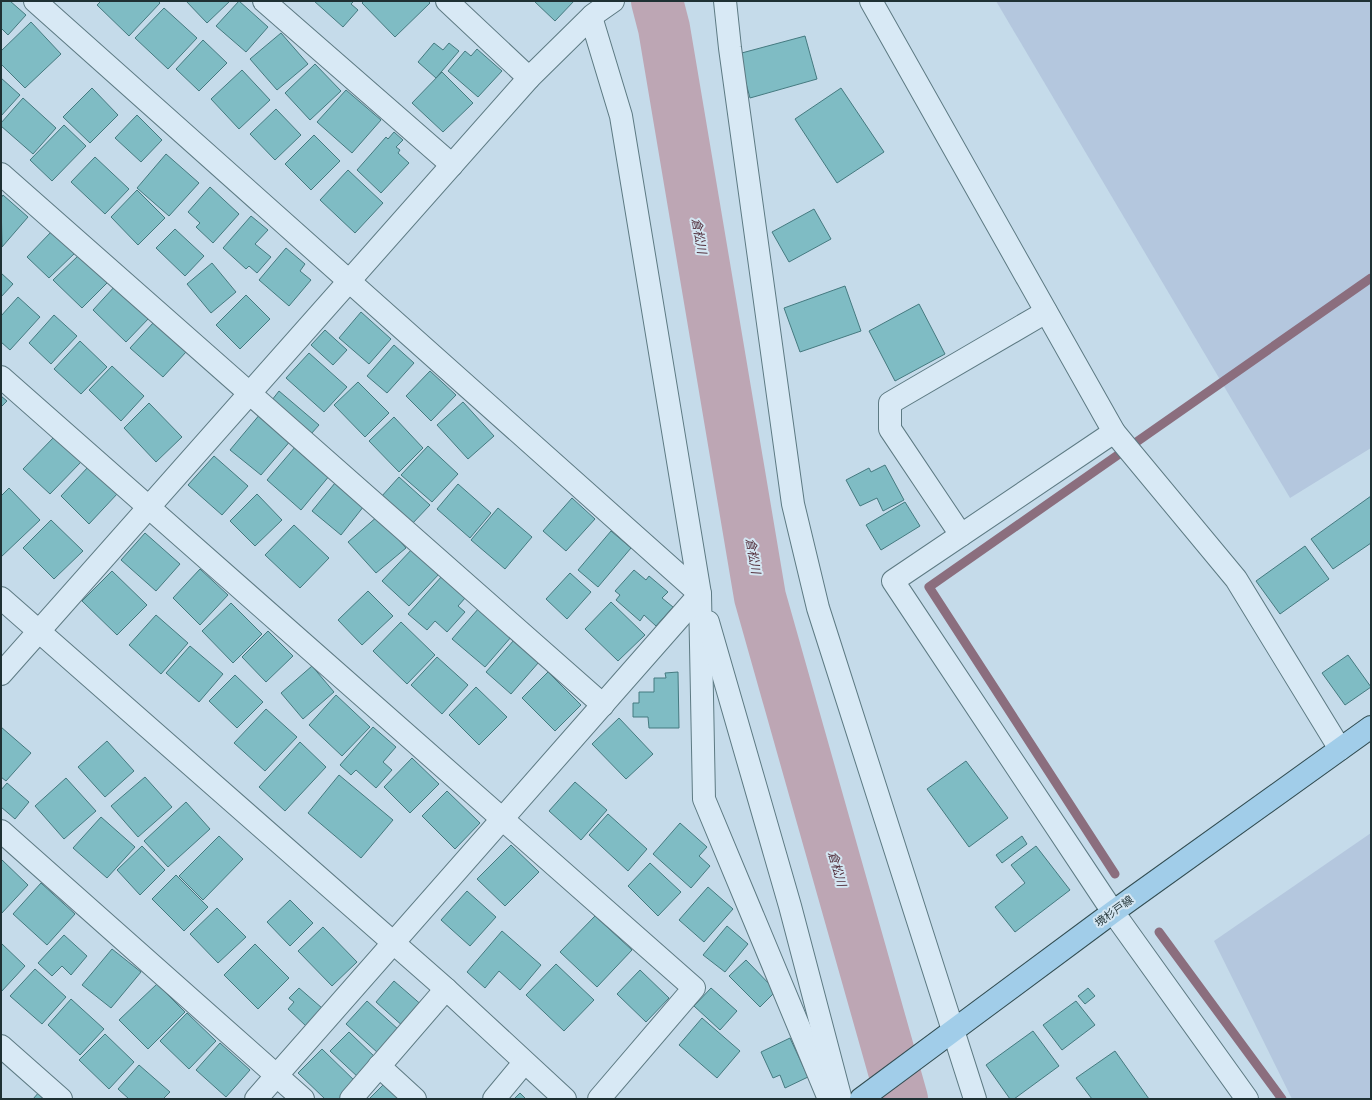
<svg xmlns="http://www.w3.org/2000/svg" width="1372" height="1100" font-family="'Crimson Pro','Noto Sans JP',serif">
	<rect width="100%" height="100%" fill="#c5dbea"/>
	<g fill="#b4c7de">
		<polygon points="996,1 1371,1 1371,448 1290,498"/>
		<polygon points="1371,833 1371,1099 1292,1099 1214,941"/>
	</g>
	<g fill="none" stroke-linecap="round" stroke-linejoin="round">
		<g stroke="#8b6e7e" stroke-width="9">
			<polyline points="1115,874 929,587 1371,278"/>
			<polyline points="1159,932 1282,1099"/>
		</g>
		<polyline stroke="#bda6b4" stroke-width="52" points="657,1 664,28 760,597 902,1099"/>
	</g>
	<g fill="#7fbcc4" stroke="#457a80">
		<polygon points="1,1 10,1 26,15 8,35 1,28"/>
		<polygon points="101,1 158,1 160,3 129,36 97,5"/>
		<polygon points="186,1 230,1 207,23"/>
		<polygon points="239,1 268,27 246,52 216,26"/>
		<polygon points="314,1 354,1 351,4 358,10 343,27"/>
		<polygon points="364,1 428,1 430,3 395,37 362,3"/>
		<polygon points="534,1 574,1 555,21"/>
		<polygon points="164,8 197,38 168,69 135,38"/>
		<polygon points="31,22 61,54 25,88 1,64 1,51"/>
		<polygon points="281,33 308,64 277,90 250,59"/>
		<polygon points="805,36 817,79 750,98 738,54"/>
		<polygon points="203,40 227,63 199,91 176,69"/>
		<polygon points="434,43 443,50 449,43 459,51 436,78 418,62"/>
		<polygon points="477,49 502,71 478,97 448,71 465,51 471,56"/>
		<polygon points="315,64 341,91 310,120 285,93"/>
		<polygon points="242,70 270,100 239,129 211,99"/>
		<polygon points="442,72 473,103 443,132 412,103"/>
		<polygon points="1,78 20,95 1,116"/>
		<polygon points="92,88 118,115 90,143 63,117"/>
		<polygon points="841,88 884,152 837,183 795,119"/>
		<polygon points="346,90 381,120 352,153 317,122"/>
		<polygon points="23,98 56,128 33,154 1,126 1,123"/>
		<polygon points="276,109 301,135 275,160 250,134"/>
		<polygon points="137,115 162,140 141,162 115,138"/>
		<polygon points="64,125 86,146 52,181 30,160"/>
		<polygon points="394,132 403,140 396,147 400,150 398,153 409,163 381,193 357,170 386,137 388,139"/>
		<polygon points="314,135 340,161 311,190 285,164"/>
		<polygon points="166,154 199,183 169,216 137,188"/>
		<polygon points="95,157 129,189 105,214 71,182"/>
		<polygon points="348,170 383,203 355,233 320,200"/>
		<polygon points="210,187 239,214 213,243 196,227 200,223 188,212"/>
		<polygon points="137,190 165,218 138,245 111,217"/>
		<polygon points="3,195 28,217 2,247 1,198"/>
		<polygon points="814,209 831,239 789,262 772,232"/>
		<polygon points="251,216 268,230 255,244 271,257 257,273 249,266 246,269 223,248"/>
		<polygon points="175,229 204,256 185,276 156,248"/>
		<polygon points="52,231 75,253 49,278 27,257"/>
		<polygon points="286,248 305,264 300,271 311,280 289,306 259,280"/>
		<polygon points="79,255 107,283 82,308 53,280"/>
		<polygon points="212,263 236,292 211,313 187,284"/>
		<polygon points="1,273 13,284 1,297"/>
		<polygon points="116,285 150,317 126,342 93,310"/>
		<polygon points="845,286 861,331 800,352 784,308"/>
		<polygon points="246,295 270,319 240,349 216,325"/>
		<polygon points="18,297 40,317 10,350 1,342 1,316"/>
		<polygon points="919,304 945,354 895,381 869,331"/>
		<polygon points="361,312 391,339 369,364 339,338"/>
		<polygon points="54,315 77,336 51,364 29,343"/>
		<polygon points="154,322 186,352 163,377 130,348"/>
		<polygon points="325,330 347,350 333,365 311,345"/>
		<polygon points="80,341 107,367 81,394 54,369"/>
		<polygon points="394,345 414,363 387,393 367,376"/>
		<polygon points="309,353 347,387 324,412 286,378"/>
		<polygon points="112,366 144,396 121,421 89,390"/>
		<polygon points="430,371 456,395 431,421 406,396"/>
		<polygon points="358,382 389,413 365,437 334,405"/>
		<polygon points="279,391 319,425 311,434 272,400"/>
		<polygon points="1,396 7,401 1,407"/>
		<polygon points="463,402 494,436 468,459 437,425"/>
		<polygon points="149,403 182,437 156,462 124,428"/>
		<polygon points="261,413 292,439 261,475 230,450"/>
		<polygon points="394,417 423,448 399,472 369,441"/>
		<polygon points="54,437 81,462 50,494 23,469"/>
		<polygon points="296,446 330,475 301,510 267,480"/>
		<polygon points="428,446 458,474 432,502 401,475"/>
		<polygon points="214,456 248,486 222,515 188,485"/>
		<polygon points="885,465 904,500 883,511 877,498 860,506 846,480 869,468 871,472"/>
		<polygon points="89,466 118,493 89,524 61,496"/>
		<polygon points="399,477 430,505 411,525 381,497"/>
		<polygon points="335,483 364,506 341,535 312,511"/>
		<polygon points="458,484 491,513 470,538 437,509"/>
		<polygon points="9,488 40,520 1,557 1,496"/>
		<polygon points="257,494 282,520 255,546 230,521"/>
		<polygon points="1371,496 1371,543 1333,569 1311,539"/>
		<polygon points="572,498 595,519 566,551 543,531"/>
		<polygon points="905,502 920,526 881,550 866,525"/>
		<polygon points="498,508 532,537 505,569 471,540"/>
		<polygon points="378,516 406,548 376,573 348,542"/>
		<polygon points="51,520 83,551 54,579 23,548"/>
		<polygon points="294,525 329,558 300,588 265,555"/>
		<polygon points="611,531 631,548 598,587 578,570"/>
		<polygon points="145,533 180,564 156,591 121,560"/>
		<polygon points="1305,546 1329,579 1280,614 1256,581"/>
		<polygon points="413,548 440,573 409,606 382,581"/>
		<polygon points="200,569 228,595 200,625 173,598"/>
		<polygon points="634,570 646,580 649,576 668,592 662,598 673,607 656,626 644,615 640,621 616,600 620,595 615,591"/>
		<polygon points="112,571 147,605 117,635 82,601"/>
		<polygon points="570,573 591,592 567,619 546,599"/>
		<polygon points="442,576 466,597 458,606 465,612 447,632 435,621 427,630 408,614"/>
		<polygon points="368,591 393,616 362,645 338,620"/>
		<polygon points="611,602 645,635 618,661 585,629"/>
		<polygon points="231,603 262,634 233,663 202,631"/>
		<polygon points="479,608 512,636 485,667 452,639"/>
		<polygon points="156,615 188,643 161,674 129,645"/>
		<polygon points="401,622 435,655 407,684 373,651"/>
		<polygon points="268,631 293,656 266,682 242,657"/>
		<polygon points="514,640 539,662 511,694 486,672"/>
		<polygon points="190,646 223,674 199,702 166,673"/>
		<polygon points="1348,655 1371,687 1345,705 1322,673"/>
		<polygon points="437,657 468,685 442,714 411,685"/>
		<polygon points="312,666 334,692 303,719 281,693"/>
		<polygon points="548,672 581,705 555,731 522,698"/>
		<polygon points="678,672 679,728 649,728 648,717 633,717 633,703 639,703 639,692 654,692 654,678 666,678 665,673"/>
		<polygon points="235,675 263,702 237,728 209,701"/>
		<polygon points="476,687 507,717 479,745 449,715"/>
		<polygon points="336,695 370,727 342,756 309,725"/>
		<polygon points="266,709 297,737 265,771 234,743"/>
		<polygon points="619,718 653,754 626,779 592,744"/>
		<polygon points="1,727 31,753 6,781 1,777"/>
		<polygon points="373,727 396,747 383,762 392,770 376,788 356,770 351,775 340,765"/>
		<polygon points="107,741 134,771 105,797 78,767"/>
		<polygon points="300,742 326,767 285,811 259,787"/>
		<polygon points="412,758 439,784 410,813 384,787"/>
		<polygon points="966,761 1008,818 969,847 927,789"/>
		<polygon points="339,775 393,820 361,858 308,813"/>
		<polygon points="145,777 172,807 138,837 111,806"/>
		<polygon points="66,778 96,811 64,839 35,806"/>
		<polygon points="575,782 607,810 581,840 549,811"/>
		<polygon points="7,783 29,802 15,819 1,807 1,790"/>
		<polygon points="447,791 480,823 455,849 422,816"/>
		<polygon points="186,802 210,829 168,867 144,841"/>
		<polygon points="608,814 647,849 628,871 589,835"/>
		<polygon points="101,817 135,847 107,878 73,848"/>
		<polygon points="680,823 707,847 699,856 710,866 691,888 653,854"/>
		<polygon points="219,836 243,859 203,900 179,876"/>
		<polygon points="1022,836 1027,844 1002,863 996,855"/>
		<polygon points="511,845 539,872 505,906 477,879"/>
		<polygon points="142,846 165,870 140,895 117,870"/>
		<polygon points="1036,846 1070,890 1015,932 995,907 1025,883 1011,865"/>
		<polygon points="1,859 28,885 1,914"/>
		<polygon points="650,863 681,892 658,916 628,886"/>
		<polygon points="176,875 208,907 184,931 152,899"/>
		<polygon points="41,883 75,914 47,945 13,914"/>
		<polygon points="708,887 733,909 704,942 679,920"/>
		<polygon points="467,891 496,917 470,946 441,920"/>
		<polygon points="290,900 313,923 290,946 267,922"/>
		<polygon points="217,908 246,937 218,963 190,934"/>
		<polygon points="595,916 632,950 597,987 560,952"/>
		<polygon points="727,926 748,944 725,972 703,955"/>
		<polygon points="323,927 357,962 332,986 298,951"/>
		<polygon points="502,931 541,965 520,990 499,971 485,988 467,972"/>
		<polygon points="64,935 87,956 71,975 62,966 52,976 38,963"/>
		<polygon points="1,943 25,966 1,992"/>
		<polygon points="255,944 289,978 258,1009 224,975"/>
		<polygon points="112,949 141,972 111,1008 82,985"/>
		<polygon points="746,960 776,991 760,1007 729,976"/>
		<polygon points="556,964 594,1000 564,1031 526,995"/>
		<polygon points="35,969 66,997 42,1024 10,996"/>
		<polygon points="640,970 669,998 646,1022 617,994"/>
		<polygon points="394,981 424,1007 405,1028 376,1002"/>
		<polygon points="157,984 185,1012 148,1049 119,1020"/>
		<polygon points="299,988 322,1008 306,1026 288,1009 294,1002 289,998"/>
		<polygon points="711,988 737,1011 720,1030 694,1006"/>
		<polygon points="1088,988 1095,996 1085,1004 1078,996"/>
		<polygon points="71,999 104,1029 80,1055 48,1025"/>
		<polygon points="367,1001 399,1030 378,1053 346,1024"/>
		<polygon points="1076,1001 1095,1025 1062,1050 1043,1025"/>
		<polygon points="187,1013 216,1041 189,1069 160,1041"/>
		<polygon points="702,1018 740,1051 717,1078 679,1045"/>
		<polygon points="1033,1031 1059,1066 1014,1099 1010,1099 986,1065"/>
		<polygon points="349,1032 377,1059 359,1078 330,1051"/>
		<polygon points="105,1034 134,1062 109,1089 79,1060"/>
		<polygon points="790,1038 808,1077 785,1088 780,1075 773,1078 761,1052"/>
		<polygon points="220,1043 250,1070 226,1097 196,1070"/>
		<polygon points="322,1049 358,1084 343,1099 325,1099 298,1073"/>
		<polygon points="1115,1051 1149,1099 1092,1099 1076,1078"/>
		<polygon points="139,1065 170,1092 163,1099 129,1099 118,1089"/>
		<polygon points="385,1083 402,1099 369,1099"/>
		<polygon points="40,1091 49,1099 33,1099"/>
		<polygon points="520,1093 526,1099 514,1099"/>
	</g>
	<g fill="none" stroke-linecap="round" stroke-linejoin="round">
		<defs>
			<g id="minor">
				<polyline points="35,1 700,594 704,799 829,1099"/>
				<polyline points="264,1 452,165"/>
				<polyline points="447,1 529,78"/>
				<polyline points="725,1 730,48 793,504 818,608 975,1099"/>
				<polyline points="871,1 1114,432 1236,579 1340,749"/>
				<polyline points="593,15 613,1"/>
				<polyline points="1,174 603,705"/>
				<polyline points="1,377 694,988 599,1099"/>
				<polyline points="1114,432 893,581 1113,912 1247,1099"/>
				<polyline points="961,535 890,429 890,403 1046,312"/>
				<polyline points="1,598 446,989 565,1099"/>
				<polyline points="708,622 790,906 840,1096"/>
				<polyline points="1,674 529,78 591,17 621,116 700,594 256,1099"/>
				<polyline points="1,831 303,1099"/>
				<polyline points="1,1046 61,1099"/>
				<polyline points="379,1066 415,1099"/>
				<polyline points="351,1099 446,989"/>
				<polyline points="494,1099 524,1063"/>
			</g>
			<polyline id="major" points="861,1099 1113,912 1371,727"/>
		</defs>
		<use href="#minor" stroke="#5d7a83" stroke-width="24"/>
		<use href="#major" stroke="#314c51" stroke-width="24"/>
		<use href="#minor" stroke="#d8e9f5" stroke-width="22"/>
		<use href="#major" stroke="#a1cde9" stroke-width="22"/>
	</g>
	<g text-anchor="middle" stroke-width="4" stroke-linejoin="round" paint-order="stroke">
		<g font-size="11" fill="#1f3134" stroke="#d4e6f2">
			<text transform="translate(1114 911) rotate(-36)" y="4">境杉戸線</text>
		</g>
		<g font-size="12" font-style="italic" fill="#53303d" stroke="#d4e6f2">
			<text transform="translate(699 236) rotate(80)" y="4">倉松川</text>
			<text transform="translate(753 556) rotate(80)" y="4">倉松川</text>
			<text transform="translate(837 869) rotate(74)" y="4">倉松川</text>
		</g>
	</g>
	<rect width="1372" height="1100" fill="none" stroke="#1f3134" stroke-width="4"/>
</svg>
